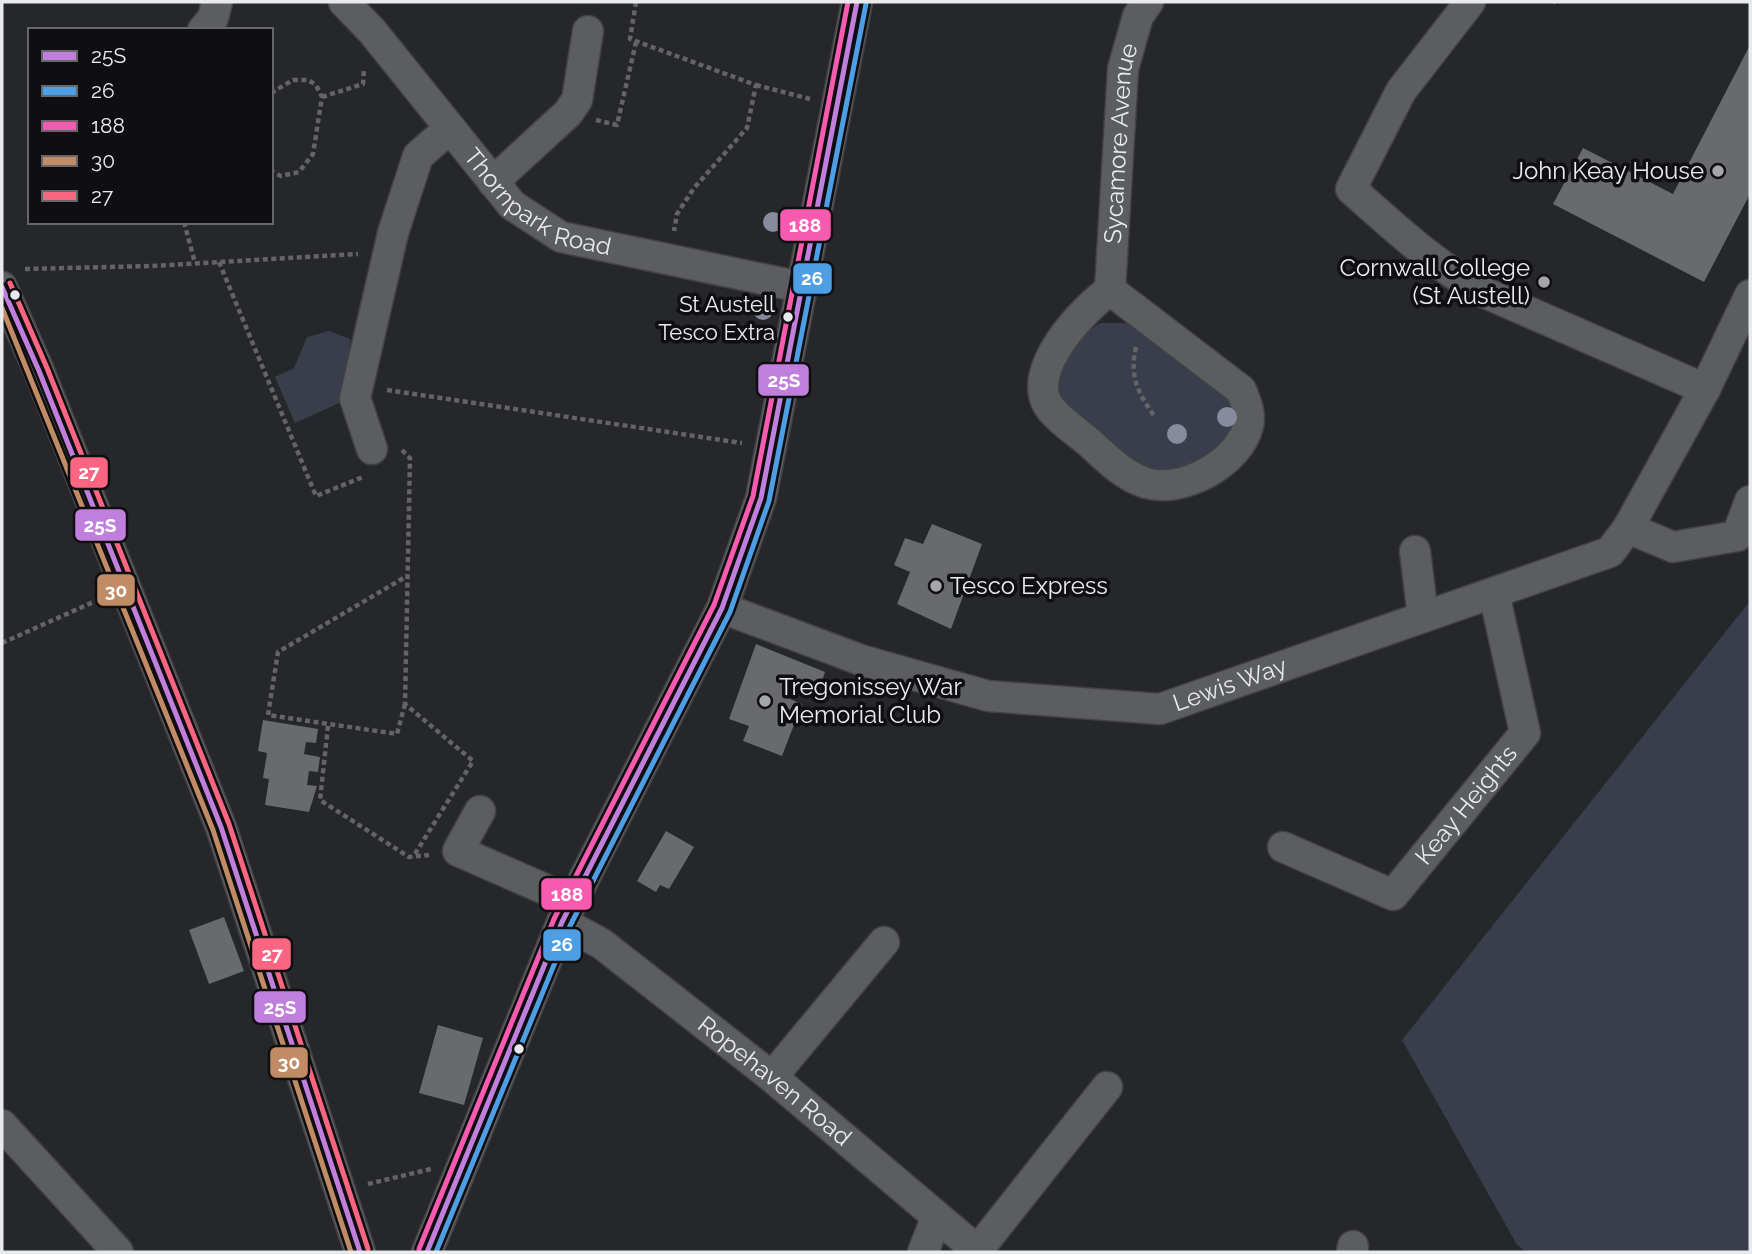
<svg xmlns="http://www.w3.org/2000/svg" width="1752" height="1254" font-family="Raleway,sans-serif">
	<rect width="100%" height="100%" fill="#26272a"/>
	<g fill="#3a3d4b">
		<path d="M1101 323H1128L1138 328 1224 389 1239 415 1227 442 1179 472 1140 469 1065 403C1044 378 1078 333 1101 323Z"/>
		<polygon points="329,331 350,339 348,399 295,423 275,377 294,368 307,337"/>
		<polygon points="1750,601 1750,1252 1526,1252 1517,1245 1402,1040"/>
	</g>
	<g fill="#696a6c">
		<polygon points="1750,45 1750,194 1704,282 1553,204 1583,148 1673,194"/>
		<polygon points="932,524 982,544 951,629 897,604 910,572 894,565 905,538 923,544"/>
		<polygon points="756,644 825,672 816,699 788,688 785,697 802,704 782,756 743,741 749,726 729,719"/>
		<polygon points="263,720 318,729 316,743 306,742 304,754 320,757 318,772 309,771 307,785 317,786 309,812 265,805 269,779 263,778 267,753 258,751"/>
		<polygon points="666,831 694,847 669,889 660,885 656,892 637,881"/>
		<polygon points="224,917 244,971 209,984 189,930"/>
		<polygon points="438,1025 483,1038 464,1105 419,1093"/>
	</g>
	<g fill="none" stroke-linecap="round" stroke-linejoin="round">
		<defs>
			<g id="minor">
				<path id="s1" d="M344 2 372 31 512 205 561 237 801 287"/>
				<polyline points="203,30 213,18 217,2"/>
				<polyline points="493,182 568,113 577,100 588,31"/>
				<polyline points="2,287 39,371 221,827 360,1252"/>
				<path d="M1110 290 1241 390C1246 402 1251 413 1248 426 1239 463 1182 494 1146 483 1124 476 1106 458 1090 443 1077 432 1060 421 1050 408 1023 372 1083 309 1110 290Z"/>
				<path id="s2" d="M1110 290 1123 69 1138 16 1148 2"/>
				<polyline points="1705,389 1750,295"/>
				<polyline points="372,449 355,398 393,233 418,156 449,129"/>
				<polyline points="1628,528 1673,547 1737,536 1750,501"/>
				<polyline points="1415,551 1423,617"/>
				<path id="s3" d="M722 608 861 660 988 696 1160 709 1610 552 1628 528 1705 389 1483 292C1433 264 1393 226 1351 189L1401 91 1470 2"/>
				<polyline points="480,811 458,851 572,901"/>
				<path id="s4" d="M1283 847 1393 895 1525 733 1494 593"/>
				<path id="s5" d="M562 922 602 944 772 1077 979 1252"/>
				<polyline points="772,1077 884,942"/>
				<polyline points="2,1125 118,1252"/>
				<polyline points="977,1251 1107,1087"/>
				<polyline points="427,1252 562,922 722,608 761,498 857,2"/>
				<polyline points="923,1252 936,1219"/>
				<polyline points="1352,1252 1353,1246"/>
			</g>
		</defs>
		<use href="#minor" stroke="#424244" stroke-width="33"/>
		<g stroke="#646466" stroke-width="4.5" stroke-dasharray="5 3.5" stroke-linecap="butt">
			<polyline points="636,2 630,39 756,85 747,128 694,188 677,214 674,231"/>
			<polyline points="1553,3 1554,2"/>
			<polyline points="756,85 810,99"/>
			<polyline points="271,93 293,80 308,80 316,85 322,97 313,154 299,172 281,176 271,171"/>
			<polyline points="322,97 363,84 364,68"/>
			<polyline points="596,120 617,125 636,42"/>
			<polyline points="184,222 195,263"/>
			<polyline points="219,262 316,496 363,477"/>
			<polyline points="25,269 151,266 358,254"/>
			<path d="M1136 347C1129 377 1138 393 1155 417"/>
			<polyline points="387,390 742,443"/>
			<polyline points="402,450 410,458 405,704 473,761 413,857"/>
			<polyline points="2,643 100,599"/>
			<polyline points="405,704 397,734 268,715 278,652 407,576"/>
			<polyline points="328,726 320,800 409,857 429,855"/>
			<polyline points="368,1184 431,1169"/>
		</g>
		<use href="#minor" stroke="#5c5d5f" stroke-width="30"/>
		<defs>
			<g id="bus-1">
				<polyline points="2,287 39,371 221,827 360,1252"/>
				<polyline points="427,1252 562,922 722,608 761,498 857,2"/>
			</g>
			<polyline id="bus-2" points="436,1252 570,926 730,612 769,501 866,4"/>
			<polyline id="bus-3" points="419,1249 554,919 714,605 753,496 848,2"/>
			<polyline id="bus-4" points="2,308 213,830 351,1252"/>
			<polyline id="bus-5" points="10,283 47,368 229,824 368,1249"/>
		</defs>
		<use href="#bus-1" stroke="#0f0f12" stroke-width="10"/>
		<use href="#bus-2" stroke="#0f0f12" stroke-width="10"/>
		<use href="#bus-3" stroke="#0f0f12" stroke-width="10"/>
		<use href="#bus-4" stroke="#0f0f12" stroke-width="10"/>
		<use href="#bus-5" stroke="#0f0f12" stroke-width="10"/>
		<use href="#bus-1" stroke="#c07fdc" stroke-width="5"/>
		<use href="#bus-2" stroke="#4d9ee5" stroke-width="5"/>
		<use href="#bus-3" stroke="#f75aaf" stroke-width="5"/>
		<use href="#bus-4" stroke="#c18c65" stroke-width="5"/>
		<use href="#bus-5" stroke="#fa6682" stroke-width="5"/>
	</g>
	<g fill="#888b9e">
		<circle cx="773" cy="222" r="10"/>
		<circle cx="763" cy="310" r="10"/>
		<circle cx="1227" cy="417" r="10"/>
		<circle cx="1177" cy="434" r="10"/>
	</g>
	<g fill="#a5a6a9" stroke="#0f0f12" stroke-width="2.5">
		<circle cx="1718" cy="171" r="7"/>
		<circle cx="1544" cy="282" r="7"/>
		<circle cx="936" cy="586" r="7"/>
		<circle cx="765" cy="701" r="7"/>
	</g>
	<g fill="#e9eaed" stroke="#0f0f12" stroke-width="2.5">
		<circle cx="15" cy="295" r="6"/>
		<circle cx="788" cy="317" r="6"/>
		<circle cx="519" cy="1049" r="6"/>
	</g>
	<g text-anchor="middle" stroke-width="7" stroke-linejoin="round" paint-order="stroke">
		<g font-size="22" fill="#e9eaed" stroke="#0f0f12" text-anchor="end">
			<text x="775" y="312">St Austell<tspan x="775" dy="28">Tesco Extra</tspan></text>
		</g>
		<g font-size="24" fill="#e9eaed" stroke="#0f0f12">
			<text dy="8" stroke="none"><textPath href="#s2" startOffset="147">Sycamore Avenue</textPath></text>
			<text dy="8" stroke="none"><textPath href="#s1" startOffset="284">Thornpark Road</textPath></text>
			<text dy="8" stroke="none"><textPath href="#s3" startOffset="527">Lewis Way</textPath></text>
			<text dy="8" stroke="none"><textPath href="#s4" startOffset="236">Keay Heights</textPath></text>
			<text dy="8" stroke="none"><textPath href="#s5" startOffset="266">Ropehaven Road</textPath></text>
		</g>
		<g font-size="24" fill="#e9eaed" stroke="#0f0f12" text-anchor="end">
			<text x="1704" y="179">John Keay House</text>
			<text x="1530" y="276">Cornwall College<tspan x="1530" dy="28">(St Austell)</tspan></text>
			<text x="950" y="594" text-anchor="start">Tesco Express</text>
			<text x="779" y="695" text-anchor="start">Tregonissey War<tspan x="779" dy="28">Memorial Club</tspan></text>
		</g>
	</g>
	<g stroke="#0f0f12" stroke-width="2.5">
		<rect x="779" y="208" width="53" height="34" rx="7" fill="#f75aaf"/>
		<rect x="792" y="262" width="41" height="33" rx="7" fill="#4d9ee5"/>
		<rect x="757" y="363" width="53" height="34" rx="7" fill="#c07fdc"/>
		<rect x="69" y="456" width="40" height="33" rx="7" fill="#fa6682"/>
		<rect x="74" y="508" width="53" height="34" rx="7" fill="#c07fdc"/>
		<rect x="96" y="573" width="40" height="34" rx="7" fill="#c18c65"/>
		<rect x="540" y="877" width="53" height="34" rx="7" fill="#f75aaf"/>
		<rect x="542" y="928" width="40" height="34" rx="7" fill="#4d9ee5"/>
		<rect x="251" y="937" width="41" height="34" rx="7" fill="#fa6682"/>
		<rect x="253" y="990" width="54" height="34" rx="7" fill="#c07fdc"/>
		<rect x="269" y="1046" width="40" height="33" rx="7" fill="#c18c65"/>
	</g>
	<g font-size="19" text-anchor="middle" font-weight="bold" fill="#fff">
		<text x="805" y="232">188</text>
		<text x="812" y="285">26</text>
		<text x="784" y="387">25S</text>
		<text x="89" y="479">27</text>
		<text x="100" y="532">25S</text>
		<text x="116" y="597">30</text>
		<text x="567" y="901">188</text>
		<text x="562" y="951">26</text>
		<text x="272" y="961">27</text>
		<text x="280" y="1014">25S</text>
		<text x="289" y="1069">30</text>
	</g>
	<rect width="1752" height="1254" fill="none" stroke="#e9eaed" stroke-width="7"/>
	<rect x="28" y="28" width="245" height="196" fill="#0f0f12" stroke="#66676a" stroke-width="2"/>
	<rect x="42" y="51" width="35" height="10" fill="#c07fdc" stroke="#66676a" stroke-width="2"/>
	<text x="91" y="63" font-size="21" fill="#e9eaed">25S</text>
	<rect x="42" y="86" width="35" height="10" fill="#4d9ee5" stroke="#66676a" stroke-width="2"/>
	<text x="91" y="98" font-size="21" fill="#e9eaed">26</text>
	<rect x="42" y="121" width="35" height="10" fill="#f75aaf" stroke="#66676a" stroke-width="2"/>
	<text x="91" y="133" font-size="21" fill="#e9eaed">188</text>
	<rect x="42" y="156" width="35" height="10" fill="#c18c65" stroke="#66676a" stroke-width="2"/>
	<text x="91" y="168" font-size="21" fill="#e9eaed">30</text>
	<rect x="42" y="191" width="35" height="10" fill="#fa6682" stroke="#66676a" stroke-width="2"/>
	<text x="91" y="203" font-size="21" fill="#e9eaed">27</text>
</svg>
